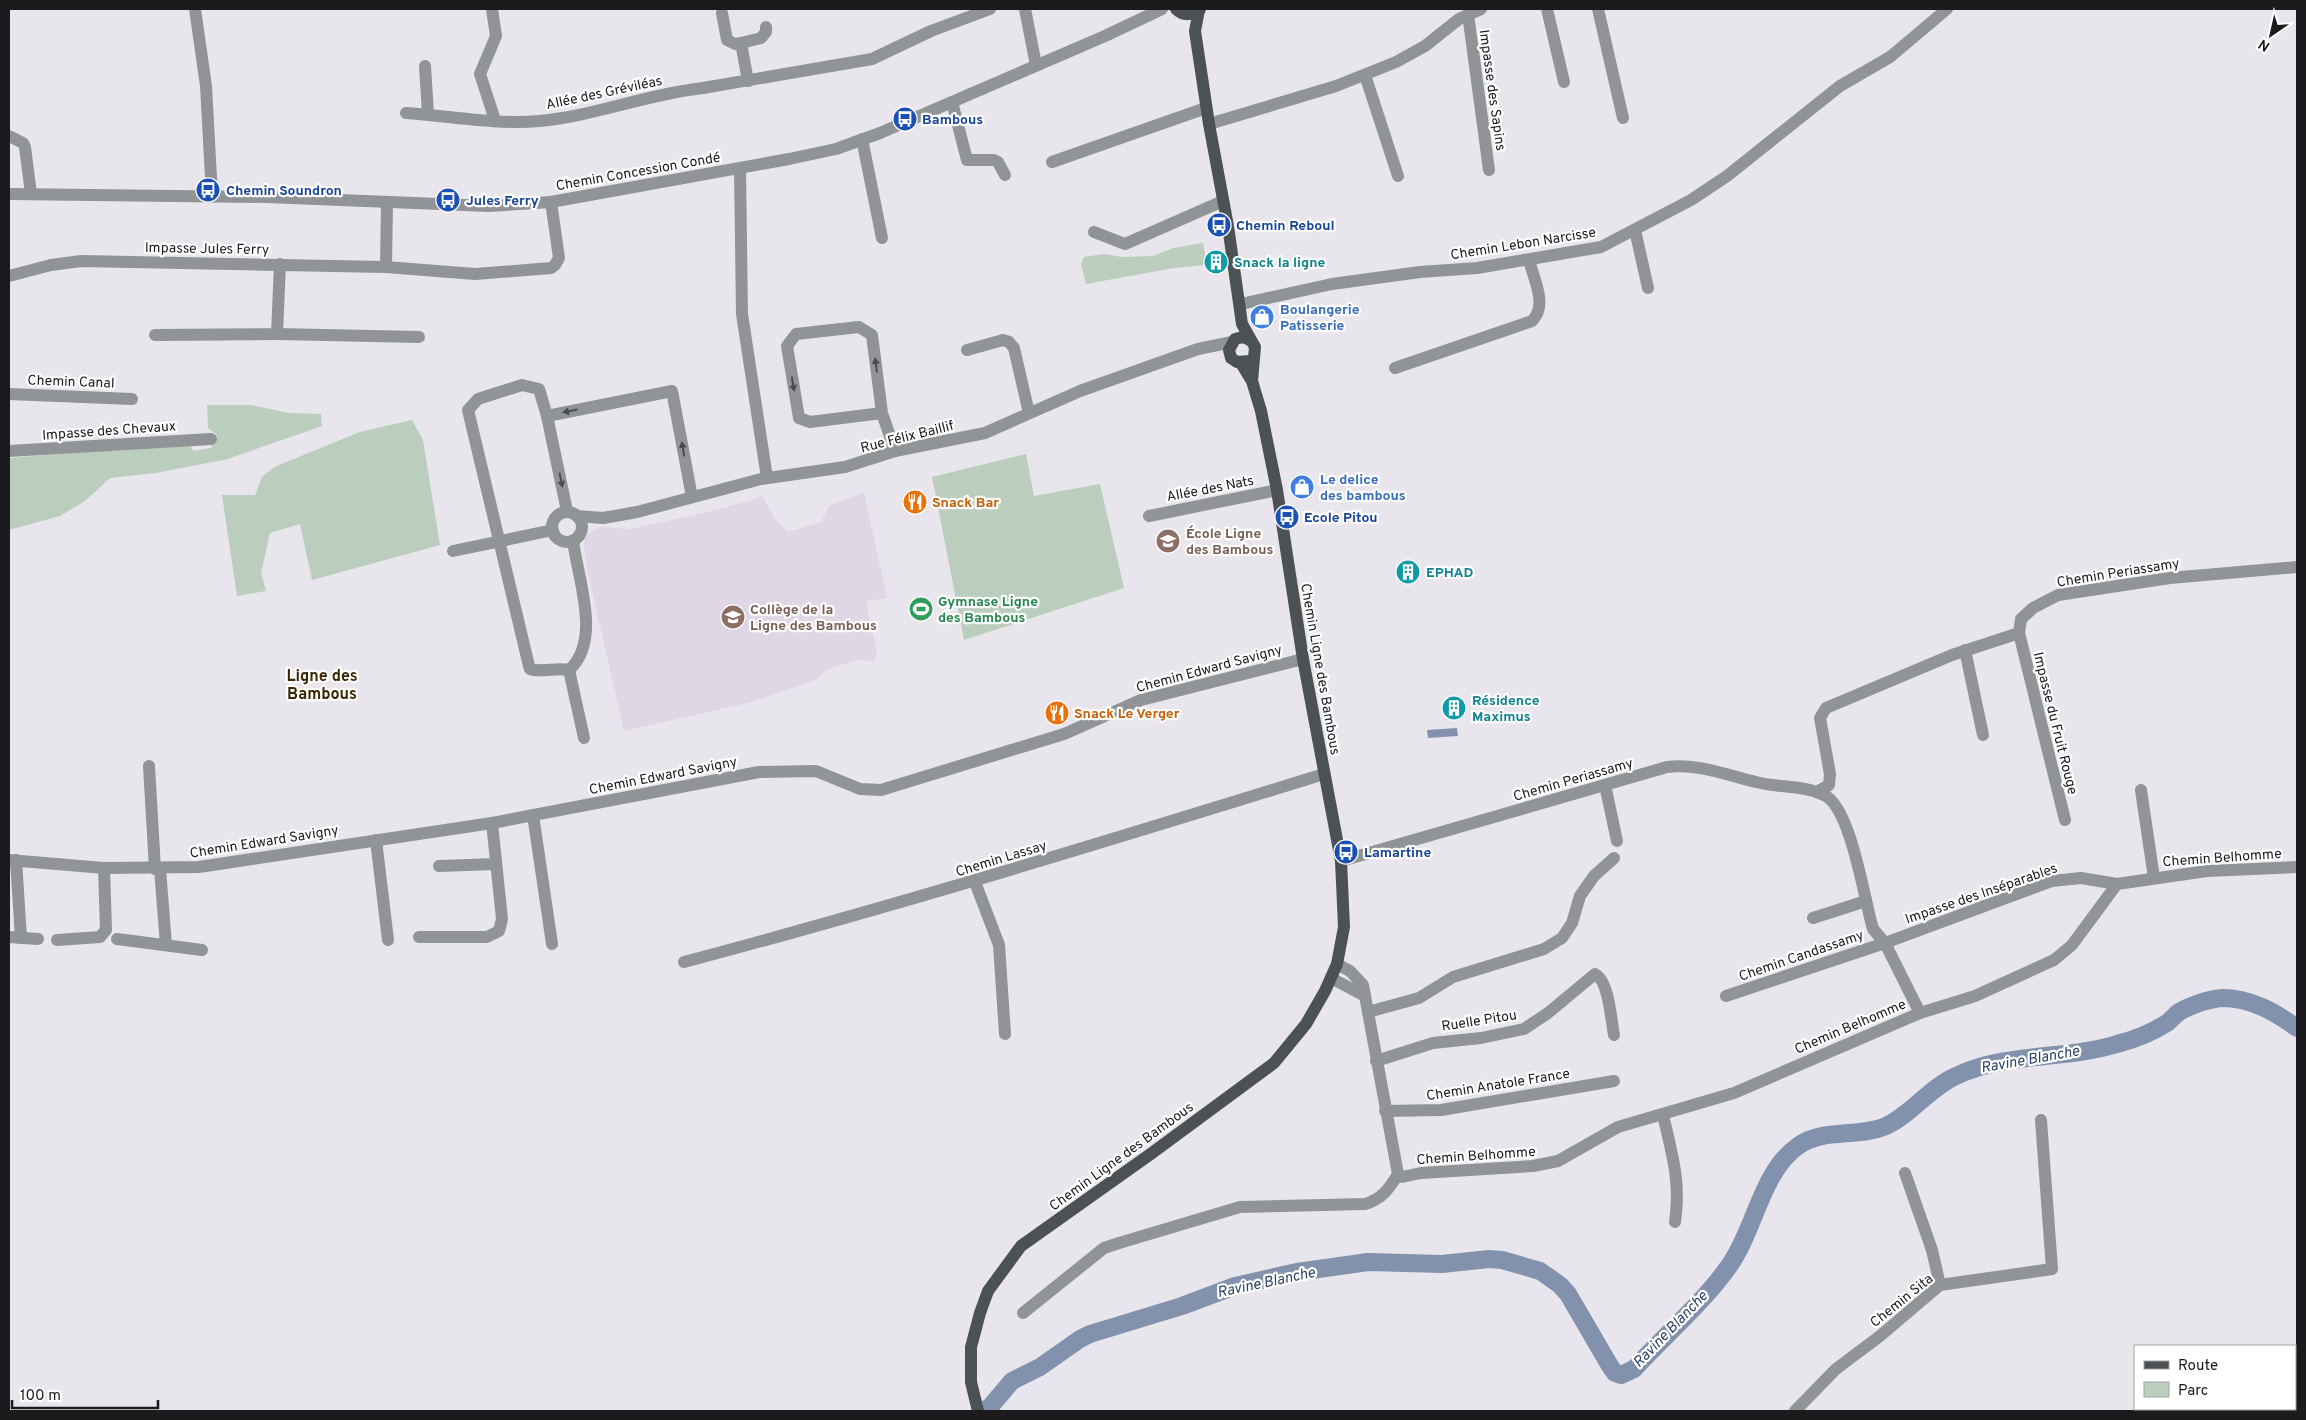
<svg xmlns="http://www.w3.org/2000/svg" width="2306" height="1420" font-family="Overpass,sans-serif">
	<rect width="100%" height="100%" fill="#e9e5ec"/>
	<polygon fill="#dfd7e5" points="864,493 887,598 866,601 877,653 873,661 856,660 827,670 815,680 752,702 624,731 587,569 584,546 585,538 589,533 600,527 630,529 703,513 749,501 762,495 776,521 788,532 821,522 829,506"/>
	<g fill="#bbcebd">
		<polygon points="1203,243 1206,259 1205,265 1174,268 1086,284 1081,264 1084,257 1104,254 1122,257 1153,256 1173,248"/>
		<polygon points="207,405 252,405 288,413 321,414 322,426 228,459 156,473 110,478 85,501 60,516 9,530 9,458 190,444 193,451 211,448 217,435 208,428"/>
		<polygon points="412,420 423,440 440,545 312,580 300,524 270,533 261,573 266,591 237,596 222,495 255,495 262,477 274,467 360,432"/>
		<polygon points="1026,454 1034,496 1100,484 1124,588 964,640 932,477"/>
	</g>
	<polygon fill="#8292ac" points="1457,728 1458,736 1428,738 1427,730"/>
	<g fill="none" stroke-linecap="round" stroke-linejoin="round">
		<path stroke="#8292ac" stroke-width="18" d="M983 1411 990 1407 1012 1381 1040 1367 1080 1339 1090 1334 1182 1306 1235 1286 1297 1272 1368 1262 1442 1264 1489 1259 1502 1260 1540 1271 1560 1285 1568 1294 1610 1366 1615 1373 1621 1375 1634 1369C1664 1336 1703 1303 1729 1266 1755 1230 1761 1172 1798 1146 1822 1128 1858 1138 1886 1126 1912 1114 1929 1088 1956 1076 2006 1052 2065 1060 2117 1044 2133 1040 2153 1032 2167 1023 2171 1020 2175 1015 2179 1012 2191 1005 2209 999 2222 998 2251 998 2275 1012 2297 1028"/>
		<g stroke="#919496" stroke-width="12">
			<polyline points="195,9 206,86 212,196"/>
			<polyline points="492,9 496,36 480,74 495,120"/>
			<polyline points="1025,9 1036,65"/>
			<polyline points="1547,9 1564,82"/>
			<polyline points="1598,9 1623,118"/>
			<polyline points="722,13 727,40 735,44 741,43"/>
			<polyline points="1468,14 1489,170"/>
			<polyline points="425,66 428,114"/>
			<polyline points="1365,75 1398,176"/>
			<polyline points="748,81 741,43 761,38 766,32 766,27"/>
			<polyline points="952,102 967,160 994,160 998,162 1005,175"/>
			<path d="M406 113C446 116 501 125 539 121 595 116 647 94 703 88L872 59 931 31 990 9"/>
			<polyline points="1209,124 1336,86 1396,62 1425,46 1459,19 1481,9"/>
			<polyline points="9,136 23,143 25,147 31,194"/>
			<polyline points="862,139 882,238"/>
			<polyline points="1052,162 1206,108"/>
			<polyline points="740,168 742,314 767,478"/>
			<polyline points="9,194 266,197 489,206 551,202 789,159 836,149 880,133 1105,36 1162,9"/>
			<polyline points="1635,230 1648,288"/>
			<polyline points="1094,232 1125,244 1223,201"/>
			<polyline points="386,267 387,202"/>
			<polyline points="9,276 51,265 81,261 386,267 475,274 551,268 555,265 559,258 551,202"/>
			<polyline points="1241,304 1332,284 1420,272 1477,268 1601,247 1691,200 1727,176 1840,86 1890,57 1947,9"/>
			<polyline points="277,334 419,337"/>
			<polyline points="155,335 277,334 280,264"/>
			<polyline points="967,350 1003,340 1009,342 1014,348 1029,413"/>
			<path d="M1395 368 1532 321C1548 305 1534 280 1529 260"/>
			<polyline points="9,394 132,399"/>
			<polyline points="882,413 810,422 799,418 787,346 796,334 859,327 872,335 882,413 895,451"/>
			<polyline points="547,416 672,391 692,497"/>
			<polyline points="9,451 211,439"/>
			<path d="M567 511 547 416 539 389 522 385 478 399 468 410 529 666 530 669C542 673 556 667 569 670"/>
			<circle cx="567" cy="527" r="15"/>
			<polyline points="577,516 603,518 637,512 761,479 845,467 895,451 985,433 1080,391 1198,349 1232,342"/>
			<polyline points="1149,516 1277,490"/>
			<polyline points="453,551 553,530"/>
			<polyline points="2019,633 2065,820"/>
			<polyline points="1965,650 1983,735"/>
			<path d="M569 670C602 641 578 579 573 541"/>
			<polyline points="569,670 584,738"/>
			<polyline points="149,766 155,869"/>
			<polyline points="1605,785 1617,841"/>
			<polyline points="2141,790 2154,878"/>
			<polyline points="1817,792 1829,785 1830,774 1820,718 1826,708 1952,655 2019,633 2021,619 2033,608 2058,595 2170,578 2297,567"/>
			<polyline points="533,815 552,944"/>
			<polyline points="376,840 388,940"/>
			<polyline points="9,860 104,868 199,867 492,823 759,772 816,771 860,789 881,790 1064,734 1141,700 1303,659"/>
			<polyline points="16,860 21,938"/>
			<path d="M1341 861 1667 767C1697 763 1727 775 1756 782 1779 788 1803 785 1824 795 1851 807 1864 899 1873 929L1885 943 1920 1013"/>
			<polyline points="439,866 496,864"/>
			<polyline points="160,869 166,945"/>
			<polyline points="975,882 999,945 1005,1034"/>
			<polyline points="1813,918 1866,901"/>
			<polyline points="9,937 38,939"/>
			<polyline points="419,937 487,937 499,931 502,919 492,823"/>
			<polyline points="117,939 202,950"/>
			<polyline points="57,940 100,937 106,930 104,868"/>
			<path d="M684 962C899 905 1111 840 1324 774"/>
			<polyline points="1337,964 1350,971 1363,985 1398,1174 1402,1177 1421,1173 1533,1166 1558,1161 1618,1127 1734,1093 1920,1013 1975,996 2054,960 2072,945 2117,884 2207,871 2297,867"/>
			<polyline points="1331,978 1365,996"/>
			<polyline points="1726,996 1885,943 2052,881 2081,878 2117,884"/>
			<polyline points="1368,1012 1419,998 1453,977 1544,949 1562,938 1572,923 1580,896 1594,876 1614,858"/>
			<path d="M1376 1061 1433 1043 1481 1038 1524 1029 1548 1013 1595 974C1609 981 1611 1020 1614 1035"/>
			<polyline points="1385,1111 1441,1110 1614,1081"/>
			<path d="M1663 1115C1672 1154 1681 1182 1675 1222"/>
			<polyline points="1905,1173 1932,1250 1940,1285"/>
			<path d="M1023 1313 1104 1248 1119 1243 1240 1207 1365 1204C1382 1199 1389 1189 1398 1174"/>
			<polyline points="1795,1411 1836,1369 1880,1336 1940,1285 2052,1269 2041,1120"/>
		</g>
		<g stroke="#4c5154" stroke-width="12">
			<path d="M1176 9C1183 16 1192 16 1200 9"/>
			<polyline points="1199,10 1195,31 1209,124 1228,226 1242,324 1255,347 1252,381"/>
			<polyline points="1249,361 1237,362 1231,358 1229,350 1235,339 1243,337 1250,340"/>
			<polyline points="978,1411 971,1382 971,1347 980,1313 988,1291 1021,1246 1152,1153 1274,1063 1306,1024 1325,991 1337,964 1344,927 1341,861 1303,659 1277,490 1261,411 1252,381 1241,363"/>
		</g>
	</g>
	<defs><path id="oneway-solid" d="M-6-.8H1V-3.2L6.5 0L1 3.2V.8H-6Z" transform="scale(1.25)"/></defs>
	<g fill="#4b4b4d">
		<use href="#oneway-solid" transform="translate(876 365) rotate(-97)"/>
		<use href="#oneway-solid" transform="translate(793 384) rotate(81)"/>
		<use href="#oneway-solid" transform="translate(570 411) rotate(169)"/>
		<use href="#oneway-solid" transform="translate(683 449) rotate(-100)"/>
		<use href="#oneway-solid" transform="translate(561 480) rotate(78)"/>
	</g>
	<defs>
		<symbol id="bus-disc" viewBox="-11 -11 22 22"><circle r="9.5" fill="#1a4fb4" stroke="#fff"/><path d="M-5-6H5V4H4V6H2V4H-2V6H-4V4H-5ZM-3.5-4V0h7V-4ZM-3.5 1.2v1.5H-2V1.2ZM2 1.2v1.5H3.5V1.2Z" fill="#fff"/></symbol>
		<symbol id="building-disc" viewBox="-11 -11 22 22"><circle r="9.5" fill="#0f9aa8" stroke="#fff"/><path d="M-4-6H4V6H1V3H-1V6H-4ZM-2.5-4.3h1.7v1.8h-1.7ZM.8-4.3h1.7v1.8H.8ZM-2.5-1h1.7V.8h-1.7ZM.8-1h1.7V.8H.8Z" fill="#fff"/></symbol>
		<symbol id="shop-disc" viewBox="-11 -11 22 22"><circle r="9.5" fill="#3f7fe0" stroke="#fff"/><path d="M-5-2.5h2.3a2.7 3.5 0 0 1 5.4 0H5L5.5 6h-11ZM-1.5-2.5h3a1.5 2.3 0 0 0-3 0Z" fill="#fff"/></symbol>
		<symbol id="restaurant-disc" viewBox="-11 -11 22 22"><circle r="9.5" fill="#e8710a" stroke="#fff"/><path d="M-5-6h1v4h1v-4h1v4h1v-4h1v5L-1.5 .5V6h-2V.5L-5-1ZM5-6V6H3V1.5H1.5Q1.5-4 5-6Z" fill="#fff"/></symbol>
		<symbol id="school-disc" viewBox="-11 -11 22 22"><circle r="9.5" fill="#8d6e63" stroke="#fff"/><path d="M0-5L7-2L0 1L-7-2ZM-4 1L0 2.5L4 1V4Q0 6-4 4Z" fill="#fff"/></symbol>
		<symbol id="stadium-disc" viewBox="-11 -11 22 22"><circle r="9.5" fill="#2e9e5b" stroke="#fff"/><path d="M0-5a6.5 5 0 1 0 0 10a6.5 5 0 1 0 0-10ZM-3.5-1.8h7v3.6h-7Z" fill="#fff"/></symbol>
	</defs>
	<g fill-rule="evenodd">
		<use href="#bus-disc" x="891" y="105" width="28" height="28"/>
		<use href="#bus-disc" x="194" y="176" width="28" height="28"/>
		<use href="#bus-disc" x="434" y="186" width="28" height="28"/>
		<use href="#bus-disc" x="1205" y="211" width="28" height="28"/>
		<use href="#building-disc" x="1202" y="248" width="28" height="28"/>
		<use href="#shop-disc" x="1248" y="303" width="28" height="28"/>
		<use href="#shop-disc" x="1288" y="473" width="28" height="28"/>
		<use href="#restaurant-disc" x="901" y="488" width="28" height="28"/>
		<use href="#bus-disc" x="1273" y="503" width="28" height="28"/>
		<use href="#school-disc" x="1154" y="527" width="28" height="28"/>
		<use href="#building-disc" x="1394" y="558" width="28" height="28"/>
		<use href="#stadium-disc" x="907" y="595" width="28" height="28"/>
		<use href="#school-disc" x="719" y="603" width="28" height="28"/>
		<use href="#building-disc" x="1440" y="694" width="28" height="28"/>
		<use href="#restaurant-disc" x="1043" y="699" width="28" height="28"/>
		<use href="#bus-disc" x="1332" y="838" width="28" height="28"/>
	</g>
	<g text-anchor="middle" stroke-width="4.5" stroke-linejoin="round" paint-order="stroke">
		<g font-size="14" fill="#1c1a1d" stroke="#fff">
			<text transform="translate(1493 90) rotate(82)" y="5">Impasse des Sapins</text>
			<text transform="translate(604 92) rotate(-12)" y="5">Allée des Gréviléas</text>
			<text transform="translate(638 171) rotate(-10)" y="5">Chemin Concession Condé</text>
			<text transform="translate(1523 243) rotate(-9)" y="5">Chemin Lebon Narcisse</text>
			<text transform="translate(207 248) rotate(1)" y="5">Impasse Jules Ferry</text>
			<text transform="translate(71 381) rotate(2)" y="5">Chemin Canal</text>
			<text transform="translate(109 430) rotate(-4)" y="5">Impasse des Chevaux</text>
			<text transform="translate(907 436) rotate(-14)" y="5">Rue Félix Baillif</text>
			<text transform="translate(1210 488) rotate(-11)" y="5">Allée des Nats</text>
			<text transform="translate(2118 572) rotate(-9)" y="5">Chemin Periassamy</text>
			<text transform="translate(1209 668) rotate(-15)" y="5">Chemin Edward Savigny</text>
			<text transform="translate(1321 669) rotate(80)" y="5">Chemin Ligne des Bambous</text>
			<text transform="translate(2056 723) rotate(76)" y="5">Impasse du Fruit Rouge</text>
			<text transform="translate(663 775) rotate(-11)" y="5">Chemin Edward Savigny</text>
			<text transform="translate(1573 779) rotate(-16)" y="5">Chemin Periassamy</text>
			<text transform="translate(264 841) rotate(-9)" y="5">Chemin Edward Savigny</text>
			<text transform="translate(2222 857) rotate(-4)" y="5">Chemin Belhomme</text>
			<text transform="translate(1001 858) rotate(-17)" y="5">Chemin Lassay</text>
			<text transform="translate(1981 893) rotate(-19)" y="5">Impasse des Inséparables</text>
			<text transform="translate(1801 955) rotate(-19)" y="5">Chemin Candassamy</text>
			<text transform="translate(1479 1020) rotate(-9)" y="5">Ruelle Pitou</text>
			<text transform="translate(1850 1026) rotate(-23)" y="5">Chemin Belhomme</text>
			<text transform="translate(1498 1084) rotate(-9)" y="5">Chemin Anatole France</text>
			<text transform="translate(1476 1155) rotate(-4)" y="5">Chemin Belhomme</text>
			<text transform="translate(1121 1156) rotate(-36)" y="5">Chemin Ligne des Bambous</text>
			<text transform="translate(1901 1300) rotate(-39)" y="5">Chemin Sita</text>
		</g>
		<g font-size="14" font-weight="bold" fill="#164399" stroke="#fff" text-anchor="start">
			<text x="922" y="124">Bambous</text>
			<text x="226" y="195">Chemin Soundron</text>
			<text x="466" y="205">Jules Ferry</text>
			<text x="1236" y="230">Chemin Reboul</text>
			<text x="1304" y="522">Ecole Pitou</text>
			<text x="1364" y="857">Lamartine</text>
		</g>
		<g font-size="14" font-weight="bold" fill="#0d838f" stroke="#fff" text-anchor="start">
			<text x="1234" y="267">Snack la ligne</text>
			<text x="1426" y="577">EPHAD</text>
			<text x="1472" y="705">Résidence<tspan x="1472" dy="16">Maximus</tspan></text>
		</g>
		<g font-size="14" font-weight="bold" fill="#366cbe" stroke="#fff" text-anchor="start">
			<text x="1280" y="314">Boulangerie<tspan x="1280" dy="16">Patisserie</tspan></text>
			<text x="1320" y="484">Le delice<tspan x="1320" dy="16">des bambous</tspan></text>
		</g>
		<g font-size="14" font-weight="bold" fill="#c56008" stroke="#fff" text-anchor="start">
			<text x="932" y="507">Snack Bar</text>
			<text x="1074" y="718">Snack Le Verger</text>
		</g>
		<g font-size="14" font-weight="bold" fill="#785e54" stroke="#fff" text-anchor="start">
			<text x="1186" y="538">École Ligne<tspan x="1186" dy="16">des Bambous</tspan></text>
			<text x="750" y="614">Collège de la<tspan x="750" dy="16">Ligne des Bambous</tspan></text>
		</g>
		<g font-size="14" font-weight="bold" fill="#27864d" stroke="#fff" text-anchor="start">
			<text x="938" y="606">Gymnase Ligne<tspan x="938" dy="16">des Bambous</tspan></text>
		</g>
		<g font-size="15" font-style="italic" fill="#2b4269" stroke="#fff">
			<text transform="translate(2030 1059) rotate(-10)" y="5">Ravine Blanche</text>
			<text transform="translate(1266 1282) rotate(-12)" y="5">Ravine Blanche</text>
			<text transform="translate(1670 1329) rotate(-46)" y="5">Ravine Blanche</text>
		</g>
		<g font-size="16" font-weight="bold" fill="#392500" stroke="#fff">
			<text x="322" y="681">Ligne des<tspan x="322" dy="18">Bambous</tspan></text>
		</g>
	</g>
	<rect width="2306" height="1420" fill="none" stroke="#1c1a1d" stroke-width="20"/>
	<rect x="2134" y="1345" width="162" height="65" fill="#ffffff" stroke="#a4a3a5"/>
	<rect x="2144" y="1361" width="25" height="8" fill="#4c5154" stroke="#a4a3a5"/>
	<text x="2178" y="1370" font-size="15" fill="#1c1a1d">Route</text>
	<rect x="2144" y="1382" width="25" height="15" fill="#bbcebd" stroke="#a4a3a5"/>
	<text x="2178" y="1395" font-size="15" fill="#1c1a1d">Parc</text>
	<g transform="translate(2271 35) rotate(214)" stroke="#ffffff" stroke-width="4" paint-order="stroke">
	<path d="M0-4L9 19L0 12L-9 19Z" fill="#1c1a1d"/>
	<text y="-8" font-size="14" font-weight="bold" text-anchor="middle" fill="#1c1a1d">N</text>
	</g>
	<path d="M12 1400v8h146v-8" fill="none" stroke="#1c1a1d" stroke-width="2.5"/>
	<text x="20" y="1400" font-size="15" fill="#1c1a1d" stroke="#ffffff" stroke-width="4" paint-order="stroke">100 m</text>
</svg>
